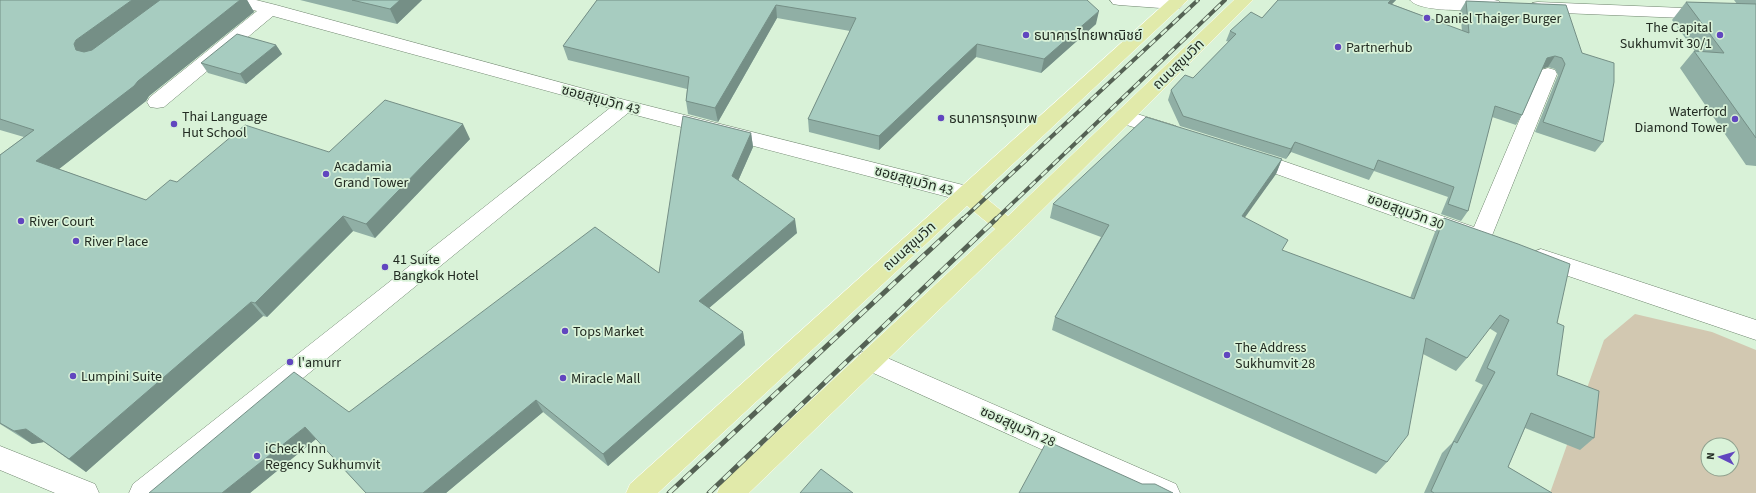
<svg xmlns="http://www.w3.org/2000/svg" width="1756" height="493" font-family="'Source Sans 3','Noto Sans Thai',sans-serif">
	<rect width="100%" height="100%" fill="#d9f2d8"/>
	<path fill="#d2c8b1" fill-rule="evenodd" d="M1635 314 1712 332 1756 350V493H1550L1604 340ZM1708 445H1732V469H1708Z"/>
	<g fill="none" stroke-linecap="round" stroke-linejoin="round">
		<defs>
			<g id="minor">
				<polygon points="227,0 256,0 276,5 625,100 967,186 974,189 977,194 974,199 967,202 628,113 162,493 129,493 133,484 610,108 273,16 164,107 157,108 150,107 147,102 150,97 257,11 230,4"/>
				<polygon points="1110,0 1179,0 1183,4 1180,8 1174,9 1119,5 1113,4"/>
				<path d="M1410 0H1494L1499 1 1502 5 1499 9 1493 10C1476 10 1419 13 1410 0Z"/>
				<polygon points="1538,2 1756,11 1756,21 1538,12 1532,11 1529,7 1532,3"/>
				<polygon points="1548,68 1555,70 1557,74 1491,238 1488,244 1480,246 1472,244 1471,241 1468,242 1460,240 1243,162 1240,157 1243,152 1250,150 1257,152 1474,227 1539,74 1541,70"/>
				<polygon points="1124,110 1176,126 1179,131 1176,136 1169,138 1117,122 1114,117 1117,112"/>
				<polygon points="1541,249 1756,320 1756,340 1533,264 1530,258 1533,252"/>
				<polygon points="869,350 1176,484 1180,493 1138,493 860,367 857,360 860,353"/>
				<polygon points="0,446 95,484 99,493 55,493 0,470"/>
			</g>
			<polygon id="primary" points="1169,0 1188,0 981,194 1008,216 1234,0 1253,0 1026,226 749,493 717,493 721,484 995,229 967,206 658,493 626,493 630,484"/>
		</defs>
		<use href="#minor" stroke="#6f856e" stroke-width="1"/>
		<use href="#primary" stroke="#fff" stroke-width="1"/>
		<use href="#minor" fill="#fff" fill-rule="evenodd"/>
		<use href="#primary" fill="#e1eaaa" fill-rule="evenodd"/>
		<defs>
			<g id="rail-far1">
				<polyline points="962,220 1198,0"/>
				<polyline points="995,220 1225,0"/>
			</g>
			<g id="rail">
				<polyline points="669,493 963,219"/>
				<polyline points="709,493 996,219"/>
			</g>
		</defs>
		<use href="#rail-far1" stroke="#556254" stroke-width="4"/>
		<use href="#rail" stroke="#556254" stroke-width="5"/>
		<use href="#rail-far1" stroke="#d9f2d8" stroke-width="2.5" stroke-dasharray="8" stroke-linecap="butt"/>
		<use href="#rail" stroke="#d9f2d8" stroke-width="3.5" stroke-dasharray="10" stroke-linecap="butt"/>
	</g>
	<g fill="#90afa5">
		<polygon points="0,0 247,0 254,12 149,96 146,101 59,169 146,200 177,182 329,152 470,139 375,238 353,231 267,317 263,316 86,472 44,442 32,444 0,424 0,155 24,137 0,130"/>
		<polygon points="300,0 422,0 397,24"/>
		<polygon points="597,0 1087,0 1096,24 1041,73 976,57 879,150 809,132 808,119 850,31 777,18 718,122 688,114 686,101 687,89 568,60 563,46"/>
		<polygon points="1278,0 1396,0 1392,4 1462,31 1460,11 1466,1 1566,5 1603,142 1595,152 1535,132 1558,75 1555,69 1548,67 1543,68 1522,115 1516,125 1492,117 1468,211 1461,221 1441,214 1448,197 1374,171 1369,180 1291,152 1286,159 1180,126 1168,100 1171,90 1193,78 1229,42 1226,41 1230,31 1262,18"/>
		<polygon points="1734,0 1756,0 1756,166 1746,165 1680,68 1694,51 1695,51 1672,20 1686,2 1737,4"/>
		<polygon points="276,45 282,54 246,84 208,73 201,63"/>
		<polygon points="751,133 753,147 738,181 797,233 709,308 743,332 745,345 608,466 543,412 446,493 366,493 316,439 250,493 149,493 349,412 659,273"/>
		<polygon points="1282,159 1276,174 1244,217 1283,251 1410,298 1435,232 1444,218 1557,323 1557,375 1594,438 1580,450 1525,428 1508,467 1552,493 1424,493 1442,453 1452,443 1483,385 1475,381 1497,333 1489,328 1467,358 1456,371 1423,354 1387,462 1376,474 1052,330 1055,317 1101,237 1050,218 1053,204"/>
	</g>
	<g fill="#758f86">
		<polygon points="132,0 162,0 88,55 76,50 74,44 76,40"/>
		<polygon points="240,0 247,0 254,12 149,96 146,101 50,176 36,161"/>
		<polygon points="400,0 422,0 397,24 390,9"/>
		<polygon points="1391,0 1396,0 1383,13 1388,3"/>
		<polygon points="776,5 777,18 718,122 715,108"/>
		<polygon points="1099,11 1096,24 1041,73 1044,59"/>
		<polygon points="977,44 976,57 879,150 879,136"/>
		<polygon points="276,45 282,54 246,84 240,74"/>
		<polygon points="1555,56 1548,67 1541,69 1547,58"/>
		<polygon points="463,124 470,139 375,238 366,224"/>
		<polygon points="751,133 753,147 734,190 732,176"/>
		<polygon points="1295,142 1291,152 1286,159 1291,149"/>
		<polygon points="1282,159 1276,174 1236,230 1242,216"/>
		<polygon points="343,216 353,231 267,317 255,303"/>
		<polygon points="795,219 797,233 702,314 699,301"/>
		<polygon points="251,302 263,316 86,472 69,459"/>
		<polygon points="743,332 745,345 608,466 603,454"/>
		<polygon points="536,400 543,412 446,493 423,493"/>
		<polygon points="305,427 316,439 250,493 222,493"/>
		<polygon points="26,429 44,442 32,444 14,431"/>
	</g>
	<g fill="#a7ccc0" stroke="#758f86">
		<polygon points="0,0 132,0 76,40 74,44 76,50 84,52 92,50 160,0 240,0 138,81 134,86 36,161 146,200 170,180 177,182 245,125 329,152 385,100 463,124 366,224 343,216 255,303 251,302 69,459 26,429 14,431 0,423 0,155 34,130 0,119"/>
		<polygon points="352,0 400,0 390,9"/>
		<polygon points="597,0 1087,0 1099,11 1044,59 977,44 879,136 808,119 856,18 776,5 715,108 686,101 689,77 563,46"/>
		<polygon points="1278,0 1391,0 1388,3 1469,33 1466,1 1566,5 1582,53 1614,63 1614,82 1603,142 1543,122 1565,64 1562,58 1555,56 1547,58 1522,115 1495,106 1468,211 1448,204 1454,187 1378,160 1374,170 1295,142 1291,149 1183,116 1171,90 1185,75 1193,78 1236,34 1230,31 1251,12 1262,18"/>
		<polygon points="1686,2 1756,4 1756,138 1694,51 1724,53"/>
		<polygon points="237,34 276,45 240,74 201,63"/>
		<polygon points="683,116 751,133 732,176 795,219 699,301 743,332 603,454 536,400 423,493 366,493 305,427 222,493 149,493 294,372 349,412 595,227 659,273"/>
		<polygon points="1146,117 1282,159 1242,216 1288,240 1282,250 1414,299 1444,218 1518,244 1570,264 1557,323 1564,326 1557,375 1599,391 1594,438 1531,413 1508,467 1552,493 1434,493 1431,491 1454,441 1457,443 1495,372 1487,368 1509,320 1500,315 1467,358 1426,338 1408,435 1387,462 1055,317 1109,225 1053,204"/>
		<polygon points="1047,441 1142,484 1155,484 1173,493 1019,493"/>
		<polygon points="821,469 853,493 800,493"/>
	</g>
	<g fill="#6146bf" stroke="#d9f2d8" stroke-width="1.5">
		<circle cx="1427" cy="18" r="4"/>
		<circle cx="1026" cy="35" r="4"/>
		<circle cx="1720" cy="35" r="4"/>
		<circle cx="1338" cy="47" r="4"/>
		<circle cx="941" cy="118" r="4"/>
		<circle cx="1735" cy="119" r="4"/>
		<circle cx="174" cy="124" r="4"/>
		<circle cx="326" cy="174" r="4"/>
		<circle cx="21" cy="221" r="4"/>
		<circle cx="76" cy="241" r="4"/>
		<circle cx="385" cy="267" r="4"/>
		<circle cx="565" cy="331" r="4"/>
		<circle cx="1227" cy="355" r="4"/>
		<circle cx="290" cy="362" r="4"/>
		<circle cx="73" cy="376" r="4"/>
		<circle cx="563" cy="378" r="4"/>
		<circle cx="257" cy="456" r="4"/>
	</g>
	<g text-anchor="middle" stroke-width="3.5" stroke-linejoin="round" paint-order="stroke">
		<g font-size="14" fill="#222b22" stroke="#d9f2d8" text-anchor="start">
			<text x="1435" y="23">Daniel Thaiger Burger</text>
			<text x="1712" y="32" text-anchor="end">The Capital<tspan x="1712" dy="16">Sukhumvit 30/1</tspan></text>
			<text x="1034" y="40">ธนาคารไทยพาณิชย์</text>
			<text x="1346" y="52">Partnerhub</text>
			<text x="1727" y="116" text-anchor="end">Waterford<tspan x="1727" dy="16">Diamond Tower</tspan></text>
			<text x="182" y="121">Thai Language<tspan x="182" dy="16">Hut School</tspan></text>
			<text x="949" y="123">ธนาคารกรุงเทพ</text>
			<text x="334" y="171">Acadamia<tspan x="334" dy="16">Grand Tower</tspan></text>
			<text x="29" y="226">River Court</text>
			<text x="84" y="246">River Place</text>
			<text x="393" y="264">41 Suite<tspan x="393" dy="16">Bangkok Hotel</tspan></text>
			<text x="573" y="336">Tops Market</text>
			<text x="1235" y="352">The Address<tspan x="1235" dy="16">Sukhumvit 28</tspan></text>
			<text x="298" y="367">l'amurr</text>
			<text x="81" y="381">Lumpini Suite</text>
			<text x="571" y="383">Miracle Mall</text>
			<text x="265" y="453">iCheck Inn<tspan x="265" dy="16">Regency Sukhumvit</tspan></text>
		</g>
		<g font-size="14" fill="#222b22" stroke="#d9f2d8">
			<text transform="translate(1178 64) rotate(-44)" y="5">ถนนสุขุมวิท</text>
			<text transform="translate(601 99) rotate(15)" y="5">ซอยสุขุมวิท 43</text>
			<text transform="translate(914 180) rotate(15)" y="5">ซอยสุขุมวิท 43</text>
			<text transform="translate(1406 211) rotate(20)" y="5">ซอยสุขุมวิท 30</text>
			<text transform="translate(909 246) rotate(-42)" y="5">ถนนสุขุมวิท</text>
			<text transform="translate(1018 426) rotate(24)" y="5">ซอยสุขุมวิท 28</text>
		</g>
	</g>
	<g transform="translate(1720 457) rotate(275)"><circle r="19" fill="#d9f2d8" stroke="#90a28f"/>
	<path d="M0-3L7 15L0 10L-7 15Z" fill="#6146bf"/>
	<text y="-6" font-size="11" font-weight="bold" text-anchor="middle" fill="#222b22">N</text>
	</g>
</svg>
